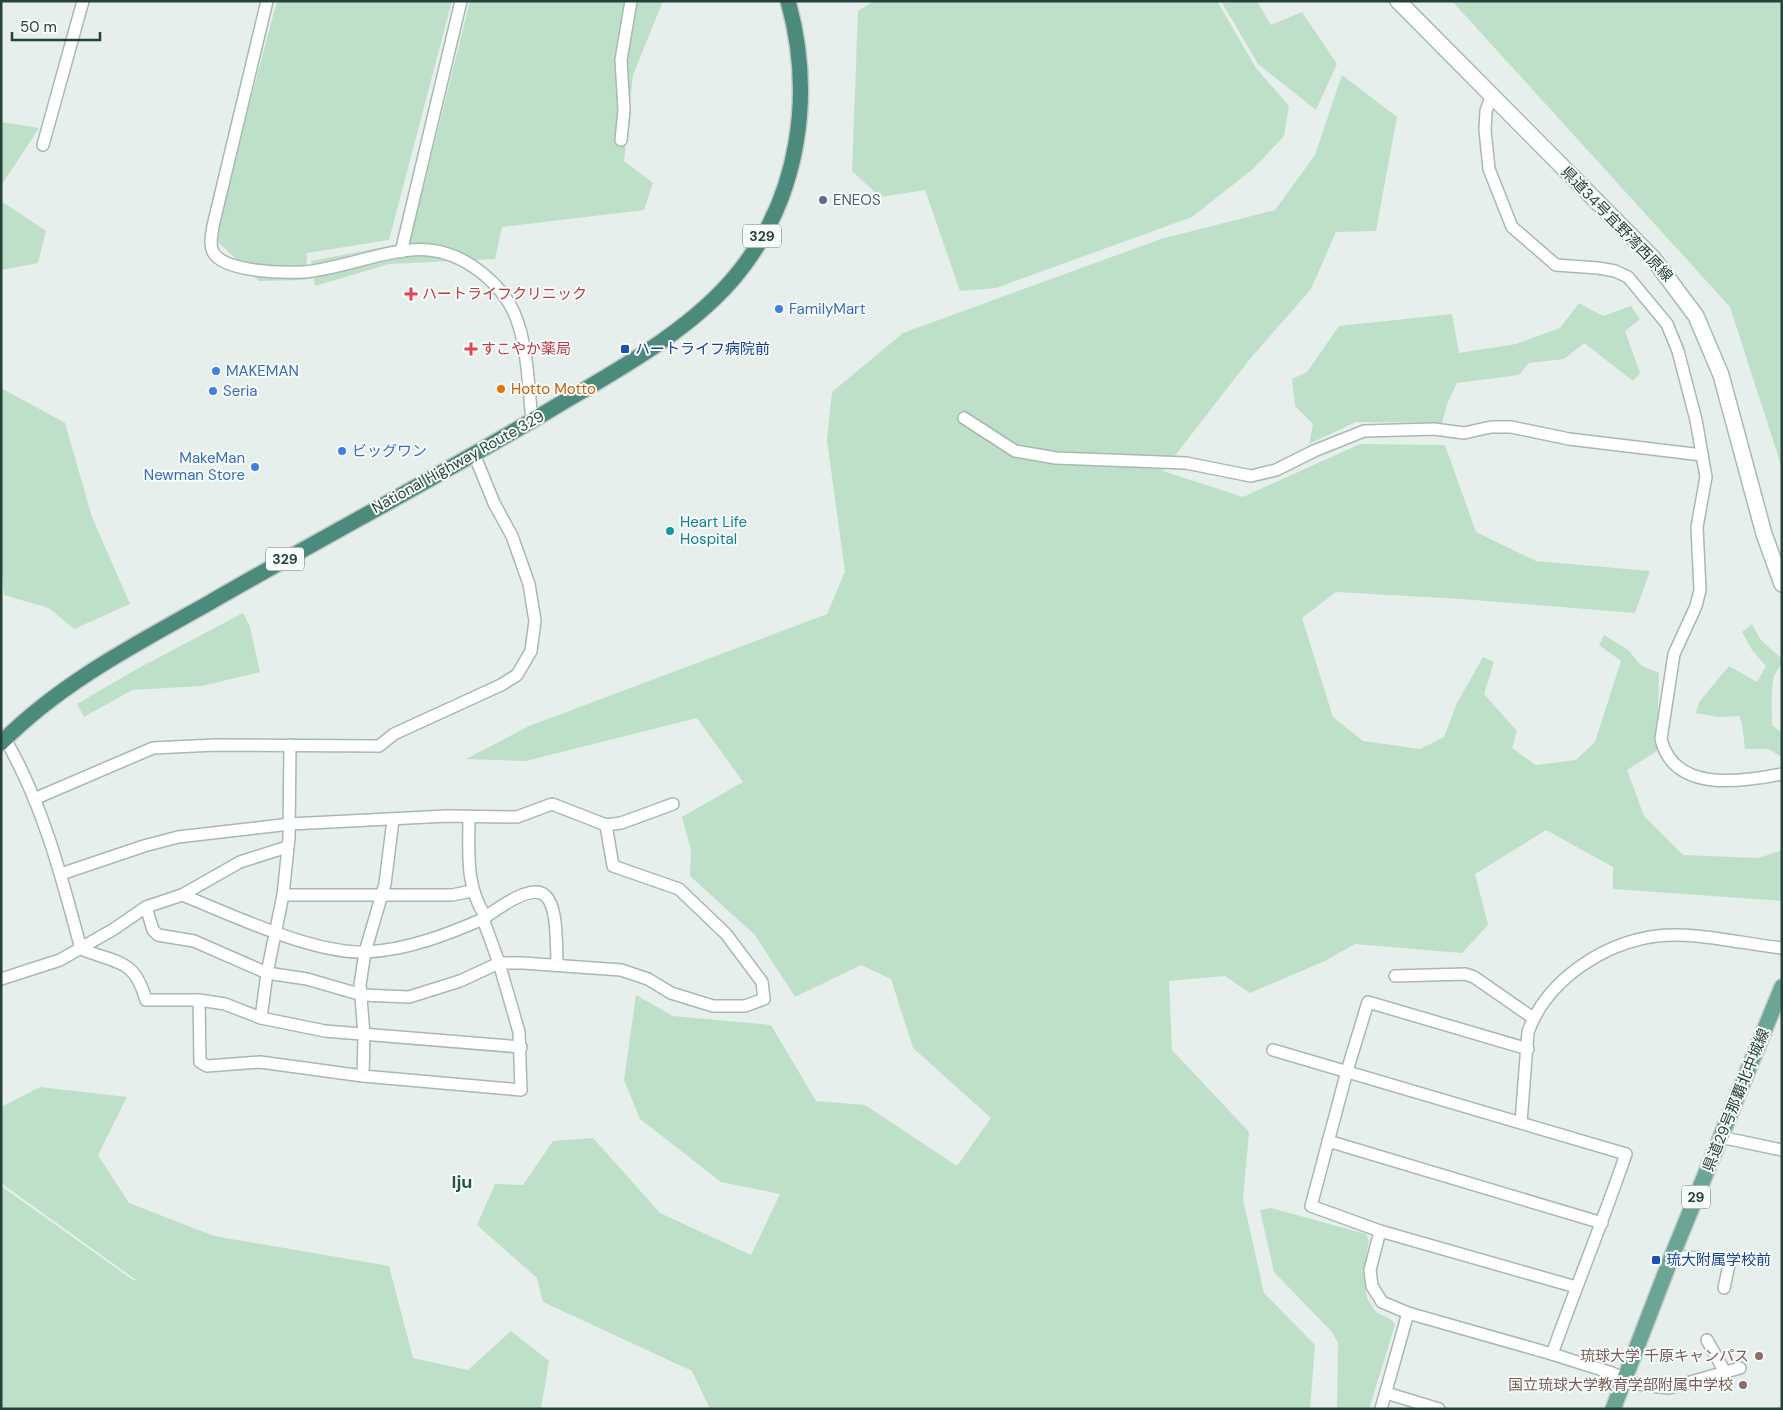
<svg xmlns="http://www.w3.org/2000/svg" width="1783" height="1410" font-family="'DM Sans','Noto Sans JP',sans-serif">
	<rect width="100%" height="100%" fill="#e6efeb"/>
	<g fill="#bfe0c8">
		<polygon points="277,1 452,1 389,240 307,253 306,280 259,281 216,240 229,180"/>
		<polygon points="470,1 663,1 633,75 624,161 653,183 644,210 502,227 495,259 389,264 315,286 311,261 410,242"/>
		<polygon points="874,1 1217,1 1256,68 1289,106 1284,136 1253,169 1192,217 996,288 960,291 925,190 880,197 852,171 858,11"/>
		<polygon points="1221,1 1257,1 1271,25 1302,12 1337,64 1316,110 1258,64"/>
		<polygon points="1452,1 1782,1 1782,468 1730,307"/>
		<polygon points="1342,75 1397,117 1376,231 1336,232 1311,289 1250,359 1163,471 1243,497 1360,444 1445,445 1476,532 1536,561 1650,571 1635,613 1462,599 1336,592 1302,618 1333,717 1363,741 1420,749 1444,737 1457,703 1483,657 1494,662 1484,694 1517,731 1512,748 1536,765 1576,760 1595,742 1621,661 1599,645 1604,635 1628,650 1642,666 1659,673 1657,751 1627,770 1644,816 1683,855 1759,858 1782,850 1782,901 1613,889 1613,867 1546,830 1475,874 1488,925 1462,953 1355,944 1325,961 1250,993 1225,976 1169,981 1172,1050 1249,1132 1243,1199 1264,1293 1315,1345 1310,1409 710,1409 692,1371 543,1302 537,1278 477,1225 495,1184 523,1185 553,1141 593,1138 660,1213 751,1255 780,1194 721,1182 640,1119 624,1080 636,995 673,1016 771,1025 816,1101 865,1105 957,1166 991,1118 913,1048 891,979 861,965 795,997 755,935 690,876 691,850 682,817 743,782 697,718 526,761 466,759 529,726 827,614 845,572 827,440 832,392 903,333 1161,239 1275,210 1315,155"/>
		<polygon points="1,122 39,128 1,186"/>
		<polygon points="1,201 46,231 38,263 1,270"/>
		<polygon points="1579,303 1603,316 1631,306 1640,319 1625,331 1640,373 1633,381 1584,343 1564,359 1529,363 1519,375 1457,383 1447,404 1442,423 1356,422 1309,444 1313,424 1295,406 1292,379 1307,372 1339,326 1452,314 1459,353 1516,344 1560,328"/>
		<polygon points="1,388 65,423 92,517 130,604 74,629 49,608 4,595 1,563"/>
		<polygon points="243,613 250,627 260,672 202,686 132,690 84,717 77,704 135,670"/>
		<path d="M1752 624 1760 639 1782 659C1782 668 1774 672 1773 680 1771 695 1772 710 1772 725L1782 733V757L1768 749H1745L1742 723 1739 716 1718 717 1696 713 1699 702 1729 666 1757 682 1766 666 1752 650 1742 632Z"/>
		<polygon points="40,1087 127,1097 98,1155 129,1203 214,1236 389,1266 413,1358 468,1370 511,1331 549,1361 541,1409 1,1409 1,1186 133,1280 136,1280 1,1183 1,1107"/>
		<polygon points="1271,1208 1366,1234 1369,1241 1364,1268 1367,1298 1376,1312 1392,1320 1395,1325 1369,1409 1337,1409 1338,1343 1332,1332 1274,1272 1260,1210"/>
	</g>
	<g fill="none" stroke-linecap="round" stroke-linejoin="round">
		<defs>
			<g id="minor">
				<path d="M267 1 213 226C212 234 209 244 213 252 224 272 282 273 303 272 341 270 391 246 429 250 461 253 492 276 509 303 528 334 528 385 532 421"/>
				<path d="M1492 95 1486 111 1485 130 1489 169 1512 227 1556 265 1598 268 1615 271 1628 277 1667 324 1678 351 1696 420 1706 477 1697 527 1700 590 1696 606 1674 654 1661 739C1674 793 1741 782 1782 774"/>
				<polyline points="621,140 624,110 621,60 631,1"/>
				<polyline points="43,145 83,1"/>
				<polyline points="401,252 461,1"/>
				<polyline points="964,418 1015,451 1056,458 1186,463 1251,476 1276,470 1314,451 1364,431 1434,429 1464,433 1491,427 1511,427 1569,439 1702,455"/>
				<path d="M5 739C43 804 62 878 81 949"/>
				<polyline points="34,799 153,748 215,745 379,746 394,734 501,685 517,675 531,651 535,621 529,584 512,536 494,503 474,454"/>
				<path d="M469 817C469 852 465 887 486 917"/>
				<polyline points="606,825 621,823 673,804"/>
				<polyline points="61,874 144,846 178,837 290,824 447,816 517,817 552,804 606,825 613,866 679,889 726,934 762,982 764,999 745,1006 713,1006 671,993 648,979 621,970 523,963 499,963 460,981 409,997 362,995 307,979 267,973 194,941 158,935 153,930 146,907"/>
				<path d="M182 895C233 915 312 954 366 952 407 950 446 935 483 919L499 963 519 1032 521 1090 363 1076 260 1062 207 1066 200 1062 199 1000"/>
				<polyline points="283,895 452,895 472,891"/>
				<path d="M483 919C552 868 556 893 557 964"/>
				<path d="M81 949C118 964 134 958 146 1000H199L225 1004 261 1018 325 1031 521 1047"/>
				<polyline points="1395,976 1465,974 1474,977 1533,1018"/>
				<polyline points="1,979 60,960 114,929 146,907 182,895 240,862 287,847"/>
				<polyline points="261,1018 267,973 283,895 289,838 290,745"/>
				<polyline points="1528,1049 1368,1002 1347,1071 1311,1206 1380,1231 1576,1287"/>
				<path d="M1273 1050 1626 1154C1603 1221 1576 1287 1552 1354"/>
				<polyline points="363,1076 364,1035 360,985 365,952 385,884 393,820"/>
				<path d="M1521 1122 1528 1032C1547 980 1603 943 1657 936 1693 931 1744 944 1782 948"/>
				<polyline points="1720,1137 1782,1150"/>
				<polyline points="1328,1141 1602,1223"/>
				<polyline points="1380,1231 1370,1270 1372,1286 1382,1302 1408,1313 1552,1354 1612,1373 1634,1383 1651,1386 1669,1388 1740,1368"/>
				<polyline points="1672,1256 1730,1260 1724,1288"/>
				<polyline points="1707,1340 1725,1372"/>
				<polyline points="1386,1393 1439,1409"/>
				<polyline points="1381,1409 1408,1313"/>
			</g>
			<polyline id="secondary" points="1398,1 1652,257 1696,316 1721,375 1764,534 1782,584"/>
			<polyline id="primary" points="1613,1409 1672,1256 1782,987"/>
			<path id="trunk" d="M1 743C60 683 136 644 209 603 325 536 445 473 560 404 621 368 694 328 738 273 800 196 814 94 788 1"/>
		</defs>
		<use href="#minor" stroke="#a8b8b2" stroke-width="14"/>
		<use href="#secondary" stroke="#a4bbb3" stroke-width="18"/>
		<use href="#primary" stroke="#c2cac8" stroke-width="18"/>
		<use href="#trunk" stroke="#c2cac8" stroke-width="18"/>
		<use href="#minor" stroke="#fff" stroke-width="11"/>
		<use href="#secondary" stroke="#fff" stroke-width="15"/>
		<use href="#primary" stroke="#6aa596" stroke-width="15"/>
		<use href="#trunk" stroke="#4c8a7c" stroke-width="15"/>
	</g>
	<circle fill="#5c6f8a" stroke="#f7fbf9" stroke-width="2" cx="823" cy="200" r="5"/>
	<g fill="#e0444e" stroke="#f7fbf9" stroke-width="2">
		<path d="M408.5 286.5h5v5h5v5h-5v5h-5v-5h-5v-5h5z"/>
		<path d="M468.5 341.5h5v5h5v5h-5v5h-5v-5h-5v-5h5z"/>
	</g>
	<g fill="#3f7fe0" stroke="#f7fbf9" stroke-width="2">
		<circle cx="779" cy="309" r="5"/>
		<circle cx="216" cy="371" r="5"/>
		<circle cx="213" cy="391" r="5"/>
		<circle cx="342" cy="451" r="5"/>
		<circle cx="255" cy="467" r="5"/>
	</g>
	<g fill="#1a4fb4" stroke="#f7fbf9" stroke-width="2">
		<rect x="620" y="344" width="10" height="10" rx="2.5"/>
		<rect x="1651" y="1255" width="10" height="10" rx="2.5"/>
	</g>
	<circle fill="#e8710a" stroke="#f7fbf9" stroke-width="2" cx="501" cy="389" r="5"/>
	<circle fill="#0f9aa8" stroke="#f7fbf9" stroke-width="2" cx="670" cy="531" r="5"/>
	<g fill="#8d6e63" stroke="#f7fbf9" stroke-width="2">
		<circle cx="1759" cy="1356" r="5"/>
		<circle cx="1743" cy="1385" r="5"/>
	</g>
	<g text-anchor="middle" stroke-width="4" stroke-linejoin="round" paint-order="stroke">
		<g fill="#f7fbf9" stroke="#637a73" stroke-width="1">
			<rect x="743" y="224.5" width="38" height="23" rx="4"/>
			<rect x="266" y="547.5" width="38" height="23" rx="4"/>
			<rect x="1682" y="1185.5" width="28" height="23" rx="4"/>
		</g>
		<g font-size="14" font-weight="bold" fill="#24423a">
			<text x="762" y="241">329</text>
			<text x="285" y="564">329</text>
			<text x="1696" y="1202">29</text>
		</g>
		<g font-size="15" fill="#4e5e75" stroke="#f7fbf9" text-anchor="start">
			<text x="833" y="205">ENEOS</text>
		</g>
		<g font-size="15" fill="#24423a" stroke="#f7fbf9">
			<text transform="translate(1617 224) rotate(46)" y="5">県道34号宜野湾西原線</text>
			<text transform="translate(458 462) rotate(-29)" y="5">National Highway Route 329</text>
			<text transform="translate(1736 1100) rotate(-68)" y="5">県道29号那覇北中城線</text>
		</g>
		<g font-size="15" fill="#be3a42" stroke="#f7fbf9" text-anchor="start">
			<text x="422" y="299">ハートライフクリニック</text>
			<text x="481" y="354">すこやか薬局</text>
		</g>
		<g font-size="15" fill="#366cbe" stroke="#f7fbf9" text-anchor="start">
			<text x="789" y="314">FamilyMart</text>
			<text x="226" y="376">MAKEMAN</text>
			<text x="223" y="396">Seria</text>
			<text x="352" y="456">ビッグワン</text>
			<text x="245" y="463" text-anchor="end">MakeMan<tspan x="245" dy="17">Newman Store</tspan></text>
		</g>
		<g font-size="15" fill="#164399" stroke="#f7fbf9" text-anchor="start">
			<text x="635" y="354">ハートライフ病院前</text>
			<text x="1666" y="1265">琉大附属学校前</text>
		</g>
		<g font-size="15" fill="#c56008" stroke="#f7fbf9" text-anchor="start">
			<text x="511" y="394">Hotto Motto</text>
		</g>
		<g font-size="15" fill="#0d838f" stroke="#f7fbf9" text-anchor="start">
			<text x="680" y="527">Heart Life<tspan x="680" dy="17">Hospital</tspan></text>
		</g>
		<g font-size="15" fill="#785e54" stroke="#f7fbf9" text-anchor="end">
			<text x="1749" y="1361">琉球大学 千原キャンパス</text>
			<text x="1733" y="1390">国立琉球大学教育学部附属中学校</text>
		</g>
		<g font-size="18" font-weight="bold" fill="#1f5548" stroke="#f7fbf9">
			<text x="462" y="1188">Iju</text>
		</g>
	</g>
	<rect width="1783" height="1410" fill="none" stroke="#24423a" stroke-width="5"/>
	<path d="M12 32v8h88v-8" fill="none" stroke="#24423a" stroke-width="2.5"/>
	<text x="20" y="32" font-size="15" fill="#24423a" stroke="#f7fbf9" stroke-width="4" paint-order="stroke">50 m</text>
</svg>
